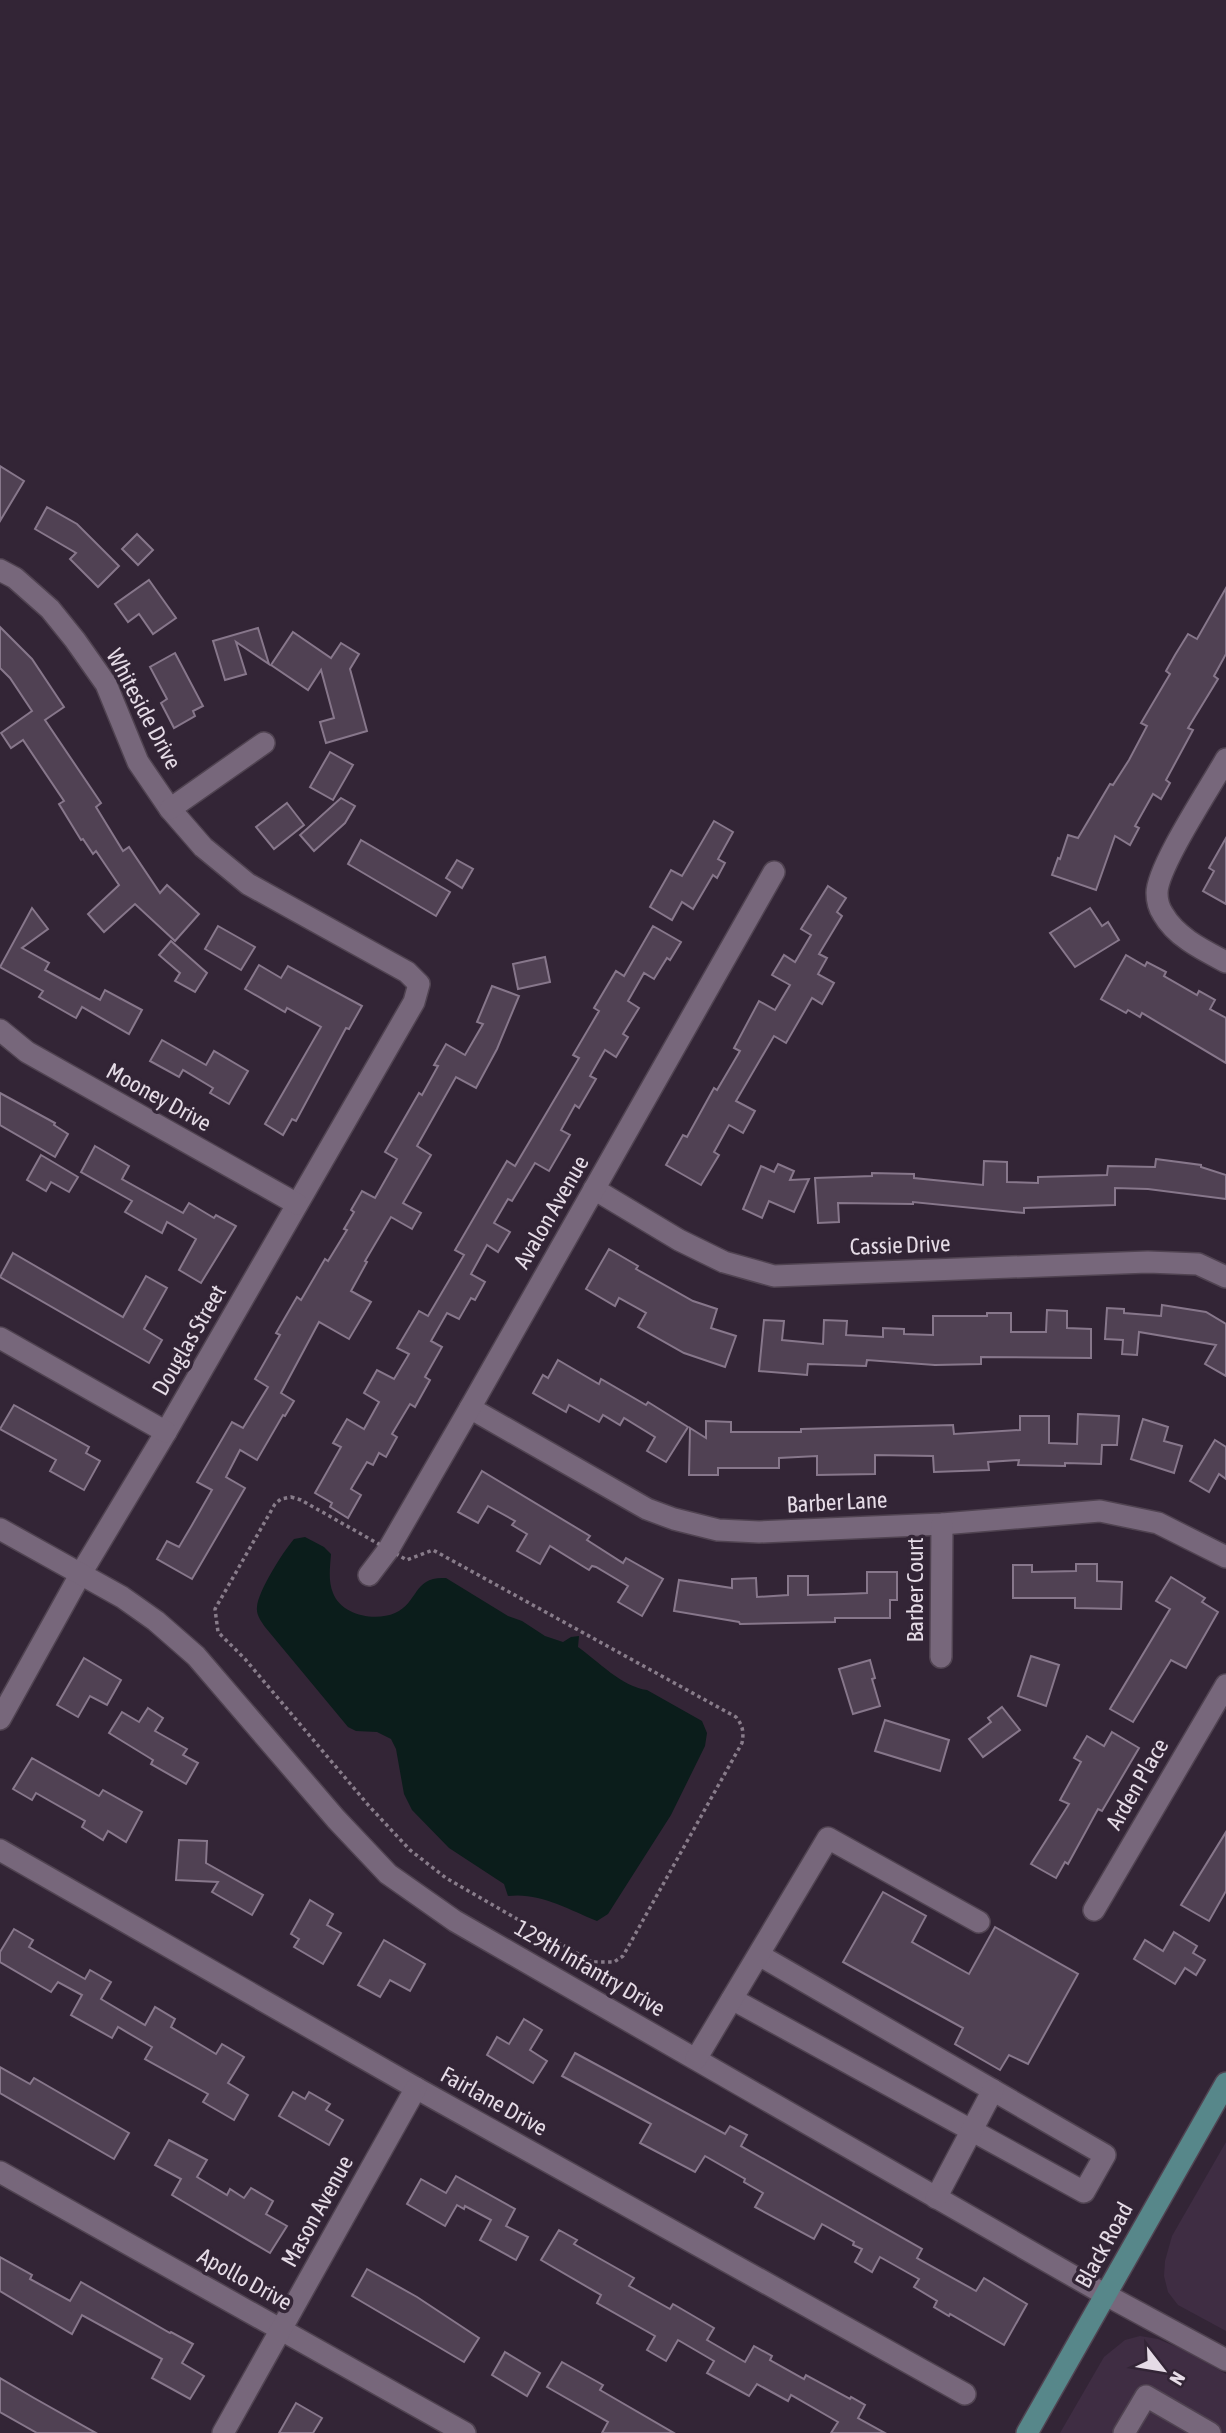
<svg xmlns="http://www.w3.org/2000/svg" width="1226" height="2433" font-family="'Asap Condensed',sans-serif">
	<rect width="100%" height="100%" fill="#332536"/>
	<g fill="#3f2d43">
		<polygon points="1226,2142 1226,2331 1178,2305 1168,2292 1164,2276 1165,2261 1172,2236"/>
		<polygon points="1140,2336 1158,2339 1184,2350 1226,2374 1226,2433 1060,2433 1104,2357 1125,2340"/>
	</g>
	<path fill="#0b1d1b" d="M305 1537 324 1547 331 1554C330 1567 328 1581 333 1593 341 1615 375 1622 395 1613 419 1602 413 1576 446 1578L508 1616 522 1621 545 1636 563 1642 571 1637 579 1636 578 1647C598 1661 622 1687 647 1690L702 1721 707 1733 705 1746 671 1815 608 1914 597 1921C568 1909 539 1892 508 1896L504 1884 449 1848 412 1810 404 1794 396 1749 391 1739 377 1732 356 1731 348 1727 265 1627C261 1621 256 1615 257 1607 258 1591 283 1552 294 1539Z"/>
	<g fill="#504153" stroke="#87778b" stroke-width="2">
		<polygon points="0,466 24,481 0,521"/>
		<polygon points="47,507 77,524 119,566 98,587 70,559 76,553 35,529"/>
		<polygon points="137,534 153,550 138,565 122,549"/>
		<polygon points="149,580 176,618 153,634 139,614 128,622 115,604"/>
		<polygon points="1226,588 1226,654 1214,676 1218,679 1188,728 1193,730 1166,780 1170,783 1161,799 1153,794 1135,826 1139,828 1130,845 1115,836 1096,890 1052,875 1058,858 1060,859 1068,835 1078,838 1110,784 1113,785 1129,760 1147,726 1141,723 1170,674 1166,671 1175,655 1188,634 1197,639"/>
		<polygon points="0,627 32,659 64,707 45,720 101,803 96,807 123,851 129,847 160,893 167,885 199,914 175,941 135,904 104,932 88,914 119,885 96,851 93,854 83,839 81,840 59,804 64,801 23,740 11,748 1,733 32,711 10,678 0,668"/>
		<polygon points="258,628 269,664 236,642 246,674 225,680 213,641"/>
		<polygon points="293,632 331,658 341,643 359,654 350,669 367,731 326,743 320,722 334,718 321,670 308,690 271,665"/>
		<polygon points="175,653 203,706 193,711 195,716 174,728 161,703 167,699 150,667"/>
		<polygon points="330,752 353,765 333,800 310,787"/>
		<polygon points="341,798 355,806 345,823 314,851 300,835"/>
		<polygon points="287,803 304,825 274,849 256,827"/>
		<polygon points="714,821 733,832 718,859 725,863 717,878 713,875 693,909 682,902 672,920 650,907 671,870 682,876"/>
		<polygon points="1226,838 1226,904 1203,891 1214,871 1209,868"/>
		<polygon points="361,840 450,892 436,916 348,864"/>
		<polygon points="457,860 473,869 462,888 446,878"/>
		<polygon points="828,886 846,898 837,912 842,916 819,954 827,958 818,974 834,983 822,1004 812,998 786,1043 774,1036 736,1101 755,1111 743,1133 729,1125 714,1152 719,1155 701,1185 666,1165 683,1135 687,1137 714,1088 717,1090 740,1051 734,1048 759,1001 775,1010 790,985 772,975 784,955 795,962 811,935 801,929"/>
		<polygon points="32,908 48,929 22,948 49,963 45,970 100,1000 105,990 142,1010 129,1034 82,1007 76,1018 39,997 43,991 0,967"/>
		<polygon points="1090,908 1102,926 1108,922 1119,940 1075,967 1050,933"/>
		<polygon points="218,926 255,947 241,970 205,949"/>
		<polygon points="653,926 681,942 670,960 667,958 654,979 644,973 628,1001 639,1008 623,1034 628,1037 616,1057 605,1050 590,1076 596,1079 579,1108 575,1105 561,1130 570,1135 549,1171 535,1163 512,1201 508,1199 494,1223 510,1232 498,1252 487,1245 471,1274 485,1282 475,1300 471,1298 459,1319 447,1313 431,1341 442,1347 425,1377 430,1380 415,1407 410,1404 392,1434 397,1437 386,1457 379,1453 373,1465 367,1462 351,1489 361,1495 348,1518 330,1507 332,1503 315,1493 341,1447 333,1443 347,1419 364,1429 379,1402 364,1393 377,1370 394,1379 409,1354 397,1348 419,1311 428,1316 464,1255 455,1250 507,1161 515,1166 579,1058 573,1055 599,1011 594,1008 616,971 624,976"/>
		<polygon points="171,941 207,973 195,992 175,981 180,973 159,955"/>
		<polygon points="1126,955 1145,966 1147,962 1166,972 1164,976 1197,995 1199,991 1215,1000 1210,1009 1226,1018 1226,1063 1142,1013 1140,1017 1128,1010 1126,1013 1101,999"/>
		<polygon points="545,957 550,982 518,989 513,964"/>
		<polygon points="259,965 281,978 288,966 362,1006 349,1029 346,1028 296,1121 292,1119 283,1135 265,1124 321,1027 287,1008 285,1012 245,989"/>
		<polygon points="492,986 519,996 497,1049 476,1088 456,1077 417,1146 431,1155 403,1203 421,1213 412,1229 391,1217 365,1261 367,1262 351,1291 371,1302 349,1339 319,1322 281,1393 294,1401 285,1416 283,1415 257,1460 240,1450 226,1477 245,1488 192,1579 157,1559 167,1541 179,1547 192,1525 212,1490 197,1482 232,1422 243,1428 268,1387 255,1379 280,1335 276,1333 297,1297 301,1300 325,1259 328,1261 347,1230 344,1229 354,1212 351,1210 362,1191 375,1198 397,1159 385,1152 419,1093 422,1095 438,1066 434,1065 446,1044 465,1055 483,1024 477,1022"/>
		<polygon points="162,1040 206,1065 214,1051 248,1071 229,1104 210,1093 213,1088 183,1070 179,1077 150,1061"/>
		<polygon points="0,1093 55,1123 54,1125 68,1134 55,1157 0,1125"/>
		<polygon points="95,1146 129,1166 122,1179 183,1213 189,1203 214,1218 216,1215 236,1226 201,1283 179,1270 196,1239 167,1222 162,1233 125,1212 132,1201 81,1172"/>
		<polygon points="41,1155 78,1177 69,1192 51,1182 46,1191 27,1180"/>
		<polygon points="1156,1159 1201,1165 1201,1167 1226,1175 1226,1199 1148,1189 1115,1188 1115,1205 1024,1208 1024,1213 913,1202 913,1204 838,1203 839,1222 818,1223 815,1178 872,1176 872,1173 914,1174 914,1178 983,1185 984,1161 1007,1162 1007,1182 1038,1183 1038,1177 1107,1175 1108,1166 1155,1167"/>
		<polygon points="778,1164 794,1171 790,1180 809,1179 794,1212 769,1201 762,1218 743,1209 761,1166 774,1172"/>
		<polygon points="609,1249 638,1266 636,1269 693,1301 717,1309 711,1328 736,1336 725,1367 684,1353 638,1327 646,1313 619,1298 615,1306 586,1289"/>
		<polygon points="13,1253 123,1317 146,1276 167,1288 144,1329 162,1340 149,1363 0,1277"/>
		<polygon points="1162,1305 1206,1312 1226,1324 1226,1376 1205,1364 1216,1345 1139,1332 1137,1355 1122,1354 1123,1340 1105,1339 1107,1308 1124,1309 1124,1313 1161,1316"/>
		<polygon points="1047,1310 1067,1311 1067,1328 1091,1329 1091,1358 981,1357 981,1364 935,1365 867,1360 866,1366 808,1364 807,1375 759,1371 764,1320 784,1321 782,1340 823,1344 824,1320 847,1321 846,1335 883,1337 883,1328 904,1329 904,1334 933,1335 933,1316 987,1316 987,1313 1011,1313 1011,1332 1046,1332"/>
		<polygon points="558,1360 599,1384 601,1379 646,1405 648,1402 688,1427 666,1462 647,1451 655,1437 624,1418 620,1425 603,1415 599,1422 569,1405 566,1412 533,1393 543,1375 548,1378"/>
		<polygon points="14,1405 89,1447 86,1453 100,1461 84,1490 50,1471 56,1460 0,1429"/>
		<polygon points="1078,1414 1119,1416 1117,1445 1102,1445 1101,1464 1065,1463 1065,1466 1018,1465 1019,1460 988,1462 989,1470 934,1472 933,1456 875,1455 875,1474 817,1475 817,1456 779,1458 779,1468 718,1468 718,1475 689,1475 690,1428 706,1438 706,1421 731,1422 731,1432 801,1432 801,1429 953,1425 954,1434 1020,1430 1020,1416 1049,1416 1049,1443 1077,1444"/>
		<polygon points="1143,1419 1168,1427 1164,1441 1182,1446 1174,1473 1131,1459"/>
		<polygon points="1215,1440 1226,1447 1226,1479 1219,1474 1209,1492 1190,1481"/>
		<polygon points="482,1471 590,1536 587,1540 623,1563 626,1558 663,1579 642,1616 618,1602 628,1586 596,1567 592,1566 589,1570 550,1546 540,1564 517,1551 527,1534 512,1525 515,1521 488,1506 478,1523 458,1512"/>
		<polygon points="1076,1564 1097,1564 1097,1581 1122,1582 1121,1609 1075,1608 1075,1598 1013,1598 1013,1565 1032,1565 1032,1572 1076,1571"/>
		<polygon points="867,1572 897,1572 897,1600 890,1600 890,1618 835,1618 835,1622 740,1624 739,1622 674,1611 679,1580 732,1588 732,1579 756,1578 757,1597 788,1595 788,1576 808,1576 808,1595 844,1594 867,1593"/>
		<polygon points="1171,1577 1205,1598 1202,1602 1218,1612 1186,1668 1171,1660 1133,1722 1110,1709 1170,1609 1156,1601"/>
		<polygon points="1031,1656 1059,1665 1046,1706 1018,1696"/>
		<polygon points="84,1658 121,1680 107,1705 90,1696 78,1717 57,1705"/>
		<polygon points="870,1660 875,1678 872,1679 880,1706 853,1714 839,1669"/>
		<polygon points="1002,1707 1020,1730 983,1757 969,1739 991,1722 988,1718"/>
		<polygon points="148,1708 163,1718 155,1731 187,1749 183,1755 198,1763 186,1784 151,1764 153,1760 109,1733 122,1712 139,1722"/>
		<polygon points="885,1720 949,1740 940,1771 875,1751"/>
		<polygon points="1112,1732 1139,1748 1102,1811 1098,1809 1068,1864 1065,1862 1056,1878 1031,1864 1069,1804 1060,1800 1081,1762 1074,1758 1087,1736 1104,1746"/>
		<polygon points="32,1758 99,1796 103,1790 142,1812 126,1842 108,1831 103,1840 82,1827 85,1821 36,1793 32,1800 13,1789"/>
		<polygon points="1226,1832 1226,1891 1209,1921 1181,1905"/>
		<polygon points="179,1840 207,1841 206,1863 263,1895 252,1915 212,1892 218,1882 176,1880"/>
		<polygon points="883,1892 926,1916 912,1942 969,1974 995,1927 1078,1974 1028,2064 1009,2055 1000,2070 955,2044 963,2028 843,1962"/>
		<polygon points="310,1900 333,1914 327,1925 341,1933 323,1964 294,1947 299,1939 291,1934"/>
		<polygon points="14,1929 33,1940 29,1947 85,1979 90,1970 111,1982 101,1999 145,2025 155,2007 175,2019 171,2027 216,2054 222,2044 244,2057 228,2083 248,2095 234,2120 203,2102 208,2094 145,2059 152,2047 118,2027 112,2038 71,2015 82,1995 58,1982 51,1992 0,1962 0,1952"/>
		<polygon points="1174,1932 1197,1946 1193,1953 1205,1960 1196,1975 1185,1968 1175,1984 1134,1959 1145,1940 1163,1951"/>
		<polygon points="384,1940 425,1964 410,1991 390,1980 380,1997 358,1985"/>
		<polygon points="524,2019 542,2030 530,2050 547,2061 533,2083 487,2055 497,2037 509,2044"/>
		<polygon points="575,2053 725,2134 730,2126 747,2135 741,2146 922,2249 917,2258 976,2291 984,2278 1027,2304 1004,2345 950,2314 949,2316 934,2307 937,2301 914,2287 919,2279 880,2257 872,2272 855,2262 862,2249 853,2245 854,2242 822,2224 814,2239 755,2207 763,2193 744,2182 745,2179 705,2156 695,2172 640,2143 651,2124 562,2076"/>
		<polygon points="0,2067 30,2084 34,2078 129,2133 114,2159 0,2093"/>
		<polygon points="293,2092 305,2099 309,2092 330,2104 326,2110 343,2120 329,2145 279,2116"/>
		<polygon points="169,2140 207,2160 197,2177 227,2195 230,2189 244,2198 251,2188 273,2201 266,2214 287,2226 270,2253 172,2195 181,2179 155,2165"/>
		<polygon points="456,2176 515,2209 506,2226 528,2237 516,2260 480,2240 491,2220 465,2206 464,2209 457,2205 445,2226 407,2204 421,2179 446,2193"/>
		<polygon points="559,2230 577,2240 574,2244 634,2278 629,2286 670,2309 673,2304 714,2328 707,2340 745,2362 754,2346 772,2356 770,2360 804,2379 806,2375 850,2399 851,2397 865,2405 858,2418 885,2433 831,2433 838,2422 791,2395 788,2401 757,2384 749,2396 707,2373 714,2361 678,2340 666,2361 647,2350 655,2336 597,2303 601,2295 541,2260"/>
		<polygon points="0,2257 32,2275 30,2279 70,2301 81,2282 170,2333 171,2332 193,2344 182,2363 204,2376 190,2399 152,2378 162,2359 82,2315 72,2334 0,2291"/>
		<polygon points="367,2269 417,2297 479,2338 464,2362 352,2296"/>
		<polygon points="505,2352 540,2373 527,2396 492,2375"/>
		<polygon points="562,2362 603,2385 600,2390 674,2433 602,2433 608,2422 547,2387"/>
		<polygon points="0,2378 34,2398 96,2433 37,2433 0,2412"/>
		<polygon points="296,2403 322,2418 313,2433 279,2433"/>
	</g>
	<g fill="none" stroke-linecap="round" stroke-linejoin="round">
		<defs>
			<g id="minor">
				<polyline points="0,570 15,578 50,609 75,640 106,684 138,762 170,809 203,847 248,884 407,972 419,984 414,1002 166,1432 80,1575 0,1719"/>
				<path d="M1226 759C1211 786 1157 867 1157 893 1157 900 1159 908 1163 914 1176 937 1203 950 1226 962"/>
				<polyline points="170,809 264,743"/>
				<polyline points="0,1030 27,1052 297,1204"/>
				<polyline points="594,1189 679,1240 724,1262 774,1276 1148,1262 1198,1264 1226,1277"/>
				<polyline points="0,1338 166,1432"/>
				<polyline points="470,1408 647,1509 674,1519 718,1530 759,1532 942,1524 1100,1511 1158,1523 1226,1557"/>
				<polyline points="0,1529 122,1597 156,1621 196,1656 336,1819 388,1874 455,1921 1106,2295 1226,2360"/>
				<polyline points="369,1575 388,1550 470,1408 774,872"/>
				<polyline points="941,1657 942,1524"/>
				<polyline points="0,1850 416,2088 965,2394"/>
				<polyline points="1094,1910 1226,1685"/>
				<polyline points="732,1999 1084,2192 1105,2155 759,1955"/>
				<polyline points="696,2059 828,1838 979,1922"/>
				<polyline points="0,2172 465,2433"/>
				<polyline points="936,2198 993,2090"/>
				<polyline points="223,2433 416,2088"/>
				<polyline points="1124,2433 1146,2396 1210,2433"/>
			</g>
			<polyline id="major" points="1027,2433 1226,2083"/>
		</defs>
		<use href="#minor" stroke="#504351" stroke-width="24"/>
		<use href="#major" stroke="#504351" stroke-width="24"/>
		<path stroke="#887c8a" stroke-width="3.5" stroke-dasharray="3.5 3.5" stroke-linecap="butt" d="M291 1497 301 1500 407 1560 433 1550 736 1717C743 1726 744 1732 742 1743L623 1956 614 1962H592L446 1878 410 1850 369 1806 245 1659 218 1632 215 1609 275 1504 281 1499Z"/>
		<use href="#minor" stroke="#77677b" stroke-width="21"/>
		<use href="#major" stroke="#57878a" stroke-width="21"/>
	</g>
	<g text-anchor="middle" stroke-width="7" stroke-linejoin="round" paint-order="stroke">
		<g font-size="23" fill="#e5dbe6" stroke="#332536">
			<text transform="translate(144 709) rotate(62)" y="8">Whiteside Drive</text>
			<text transform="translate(159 1097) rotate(29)" y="8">Mooney Drive</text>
			<text transform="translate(551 1212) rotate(-60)" y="8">Avalon Avenue</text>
			<text transform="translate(900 1245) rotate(-2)" y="8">Cassie Drive</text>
			<text transform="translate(189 1340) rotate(-60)" y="8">Douglas Street</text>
			<text transform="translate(837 1502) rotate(-3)" y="8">Barber Lane</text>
			<text transform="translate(915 1590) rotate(-90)" y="8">Barber Court</text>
			<text transform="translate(1137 1784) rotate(-60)" y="8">Arden Place</text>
			<text transform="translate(590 1968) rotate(30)" y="8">129th Infantry Drive</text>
			<text transform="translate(494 2101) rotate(29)" y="8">Fairlane Drive</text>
			<text transform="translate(317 2211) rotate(-61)" y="8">Mason Avenue</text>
			<text transform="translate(1104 2245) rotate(-61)" y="8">Black Road</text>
			<text transform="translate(245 2279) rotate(29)" y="8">Apollo Drive</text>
		</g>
	</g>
	<g transform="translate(1163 2370) rotate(121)" stroke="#332536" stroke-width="5" paint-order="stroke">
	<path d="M0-5L12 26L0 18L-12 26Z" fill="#e5dbe6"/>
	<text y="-10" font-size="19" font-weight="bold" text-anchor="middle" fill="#e5dbe6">N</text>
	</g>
</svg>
